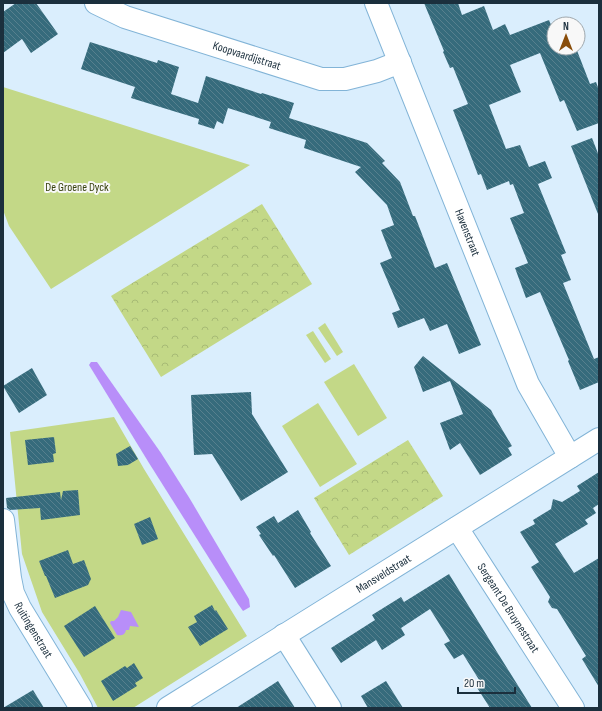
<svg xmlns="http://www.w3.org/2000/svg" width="602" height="711" font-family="'Sofia Sans Condensed',sans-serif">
	<defs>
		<pattern id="park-crowns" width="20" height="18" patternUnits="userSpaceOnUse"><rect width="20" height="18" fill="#c3d887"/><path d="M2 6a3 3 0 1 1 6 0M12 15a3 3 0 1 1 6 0" fill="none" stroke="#a7ba75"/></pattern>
		<pattern id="building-back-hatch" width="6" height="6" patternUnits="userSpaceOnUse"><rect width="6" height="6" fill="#366b7c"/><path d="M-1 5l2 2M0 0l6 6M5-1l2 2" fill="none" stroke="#57808e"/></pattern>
	</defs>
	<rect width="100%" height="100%" fill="#daeefd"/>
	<g fill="#c3d887">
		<polygon points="3,87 250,165 51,289 9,226 3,210"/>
		<polygon points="325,323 343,352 337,356 318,328"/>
		<polygon points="313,331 331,359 325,363 306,335"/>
		<polygon points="354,364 387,418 358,436 324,382"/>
		<polygon points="318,403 357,464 320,487 282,426"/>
		<polygon points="114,417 144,469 247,636 133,708 98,708 80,674 42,612 22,554 10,432"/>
	</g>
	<g fill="url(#park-crowns)">
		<polygon points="262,204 312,284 161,377 111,296"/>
		<polygon points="408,440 443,496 349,555 314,498"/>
	</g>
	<g fill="#b88ef9">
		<polygon points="91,362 97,362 161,453 190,499 249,599 250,607 243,611 238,604 149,463 89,365"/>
		<path d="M121 610 131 612 139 627 130 626 129 630H126C125 635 121 636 117 635L110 623 111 621H114L118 617Z"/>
	</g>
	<g fill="url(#building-back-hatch)">
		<polygon points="16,3 36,3 58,34 31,53 22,39 3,53 3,12"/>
		<polygon points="424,3 458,3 462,15 484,6 493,30 505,24 510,35 549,20 554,32 554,48 576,48 590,84 596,82 599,90 599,123 577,131 564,100 560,102 540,53 510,65 521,92 489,105 506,149 520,145 529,167 545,161 552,178 538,184 566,253 561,255 571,280 563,283 594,359 599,357 599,382 580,390 568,361 569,360 540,292 526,298 515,268 528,263 510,218 524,213 513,184 510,185 509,181 487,190 481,174 478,175 464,138 453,110 468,104 453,67 450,68 443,52 444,51"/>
		<polygon points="90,42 157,63 158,60 179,67 171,94 198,103 206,76 261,94 262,93 294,103 289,118 367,143 385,161 382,163 400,182 413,216 415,216 435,268 447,263 481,345 459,354 447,324 430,331 424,318 398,328 392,313 400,310 380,263 392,258 381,230 394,225 387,205 355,172 361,167 304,148 306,140 269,128 271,122 228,108 223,124 217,121 214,129 198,124 199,119 131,98 135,87 81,69"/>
		<polygon points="592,138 599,156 599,214 598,214 571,146"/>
		<polygon points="423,356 491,410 493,414 512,446 508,448 512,455 480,475 460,443 450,450 440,423 463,414 450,381 423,392 414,367"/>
		<polygon points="32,368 47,395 19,413 3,386"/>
		<polygon points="251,392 252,414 288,472 241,501 212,454 194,455 191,395"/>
		<polygon points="54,437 56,453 53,454 54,462 28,465 25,440"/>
		<polygon points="130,446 138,459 128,465 118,466 116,454"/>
		<polygon points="599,472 599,504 593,508 596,513 585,520 588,524 555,544 574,573 599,558 599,687 582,659 586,656 557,609 552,608 548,602 550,597 531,567 539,562 520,532 535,524 533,520 551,509 553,499 562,502 580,491 577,486"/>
		<polygon points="78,490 80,515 41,520 40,508 10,510 7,508 6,498 60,492 61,500 63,491"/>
		<polygon points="298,510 311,532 310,533 331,566 295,588 274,555 273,556 259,535 261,534 256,527 274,516 278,523"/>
		<polygon points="150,517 158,539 142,545 134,524"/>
		<polygon points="68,550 73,564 84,560 91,579 88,585 55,598 46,576 45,576 39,561"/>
		<polygon points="449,574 497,652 532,708 490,708 476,686 481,683 463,654 454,659 444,644 450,641 430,609 401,628 405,635 382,650 376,640 341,663 331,648 375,620 372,615 401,597 404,602"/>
		<polygon points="212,605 215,611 216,610 228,629 200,646 188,627 197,622 194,616"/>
		<polygon points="95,606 115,638 84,657 64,626"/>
		<polygon points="134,663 143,678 135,683 137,686 113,701 101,681 125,666 127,668"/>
		<polygon points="278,681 295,708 236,708"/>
		<polygon points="386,681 403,708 368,708 361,696"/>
		<polygon points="33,690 44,708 3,708"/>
	</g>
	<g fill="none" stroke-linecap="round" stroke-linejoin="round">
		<defs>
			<g id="minor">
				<path id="s1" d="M96 3 125 17 321 79H345L377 71 400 62"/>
				<path id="s2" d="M376 3 528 384 570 457"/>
				<path id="s3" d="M3 520 10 578 13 593 20 608 81 708"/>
				<path id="s4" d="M457 528 573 708"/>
				<polyline points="284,635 330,708"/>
				<path id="s5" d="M168 708 599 439"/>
			</g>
		</defs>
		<use href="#minor" stroke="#82b4d7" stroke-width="24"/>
		<use href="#minor" stroke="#fff" stroke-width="22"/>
	</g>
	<g text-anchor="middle" stroke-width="4" stroke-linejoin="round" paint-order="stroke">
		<g font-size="12" fill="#1b2f3d" stroke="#f8f8f8">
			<text dy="4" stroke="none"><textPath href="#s1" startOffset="160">Koopvaardijstraat</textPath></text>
			<text dy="4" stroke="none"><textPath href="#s2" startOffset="247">Havenstraat</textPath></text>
			<text dy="4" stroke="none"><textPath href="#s5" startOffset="254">Mansveldstraat</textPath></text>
			<text dy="4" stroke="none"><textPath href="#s4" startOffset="95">Sergeant De Bruynestraat</textPath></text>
			<text dy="4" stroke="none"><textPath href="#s3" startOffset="116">Ruitingenstraat</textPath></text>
		</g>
		<g font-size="12" fill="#36400d" stroke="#f8f8f8">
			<text x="77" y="191">De Groene Dyck</text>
		</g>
	</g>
	<rect width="602" height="711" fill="none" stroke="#1b2f3d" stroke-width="8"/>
	<g transform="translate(566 36)"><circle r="19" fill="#f8f8f8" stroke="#a0a8ad"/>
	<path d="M0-3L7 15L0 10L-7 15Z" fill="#894d0a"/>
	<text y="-6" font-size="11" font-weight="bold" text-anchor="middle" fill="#1b2f3d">N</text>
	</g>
	<path d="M458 687v6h57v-6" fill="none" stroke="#1b2f3d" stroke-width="2"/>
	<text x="464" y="687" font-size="12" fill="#1b2f3d" stroke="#f8f8f8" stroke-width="3" paint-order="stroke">20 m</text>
</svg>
